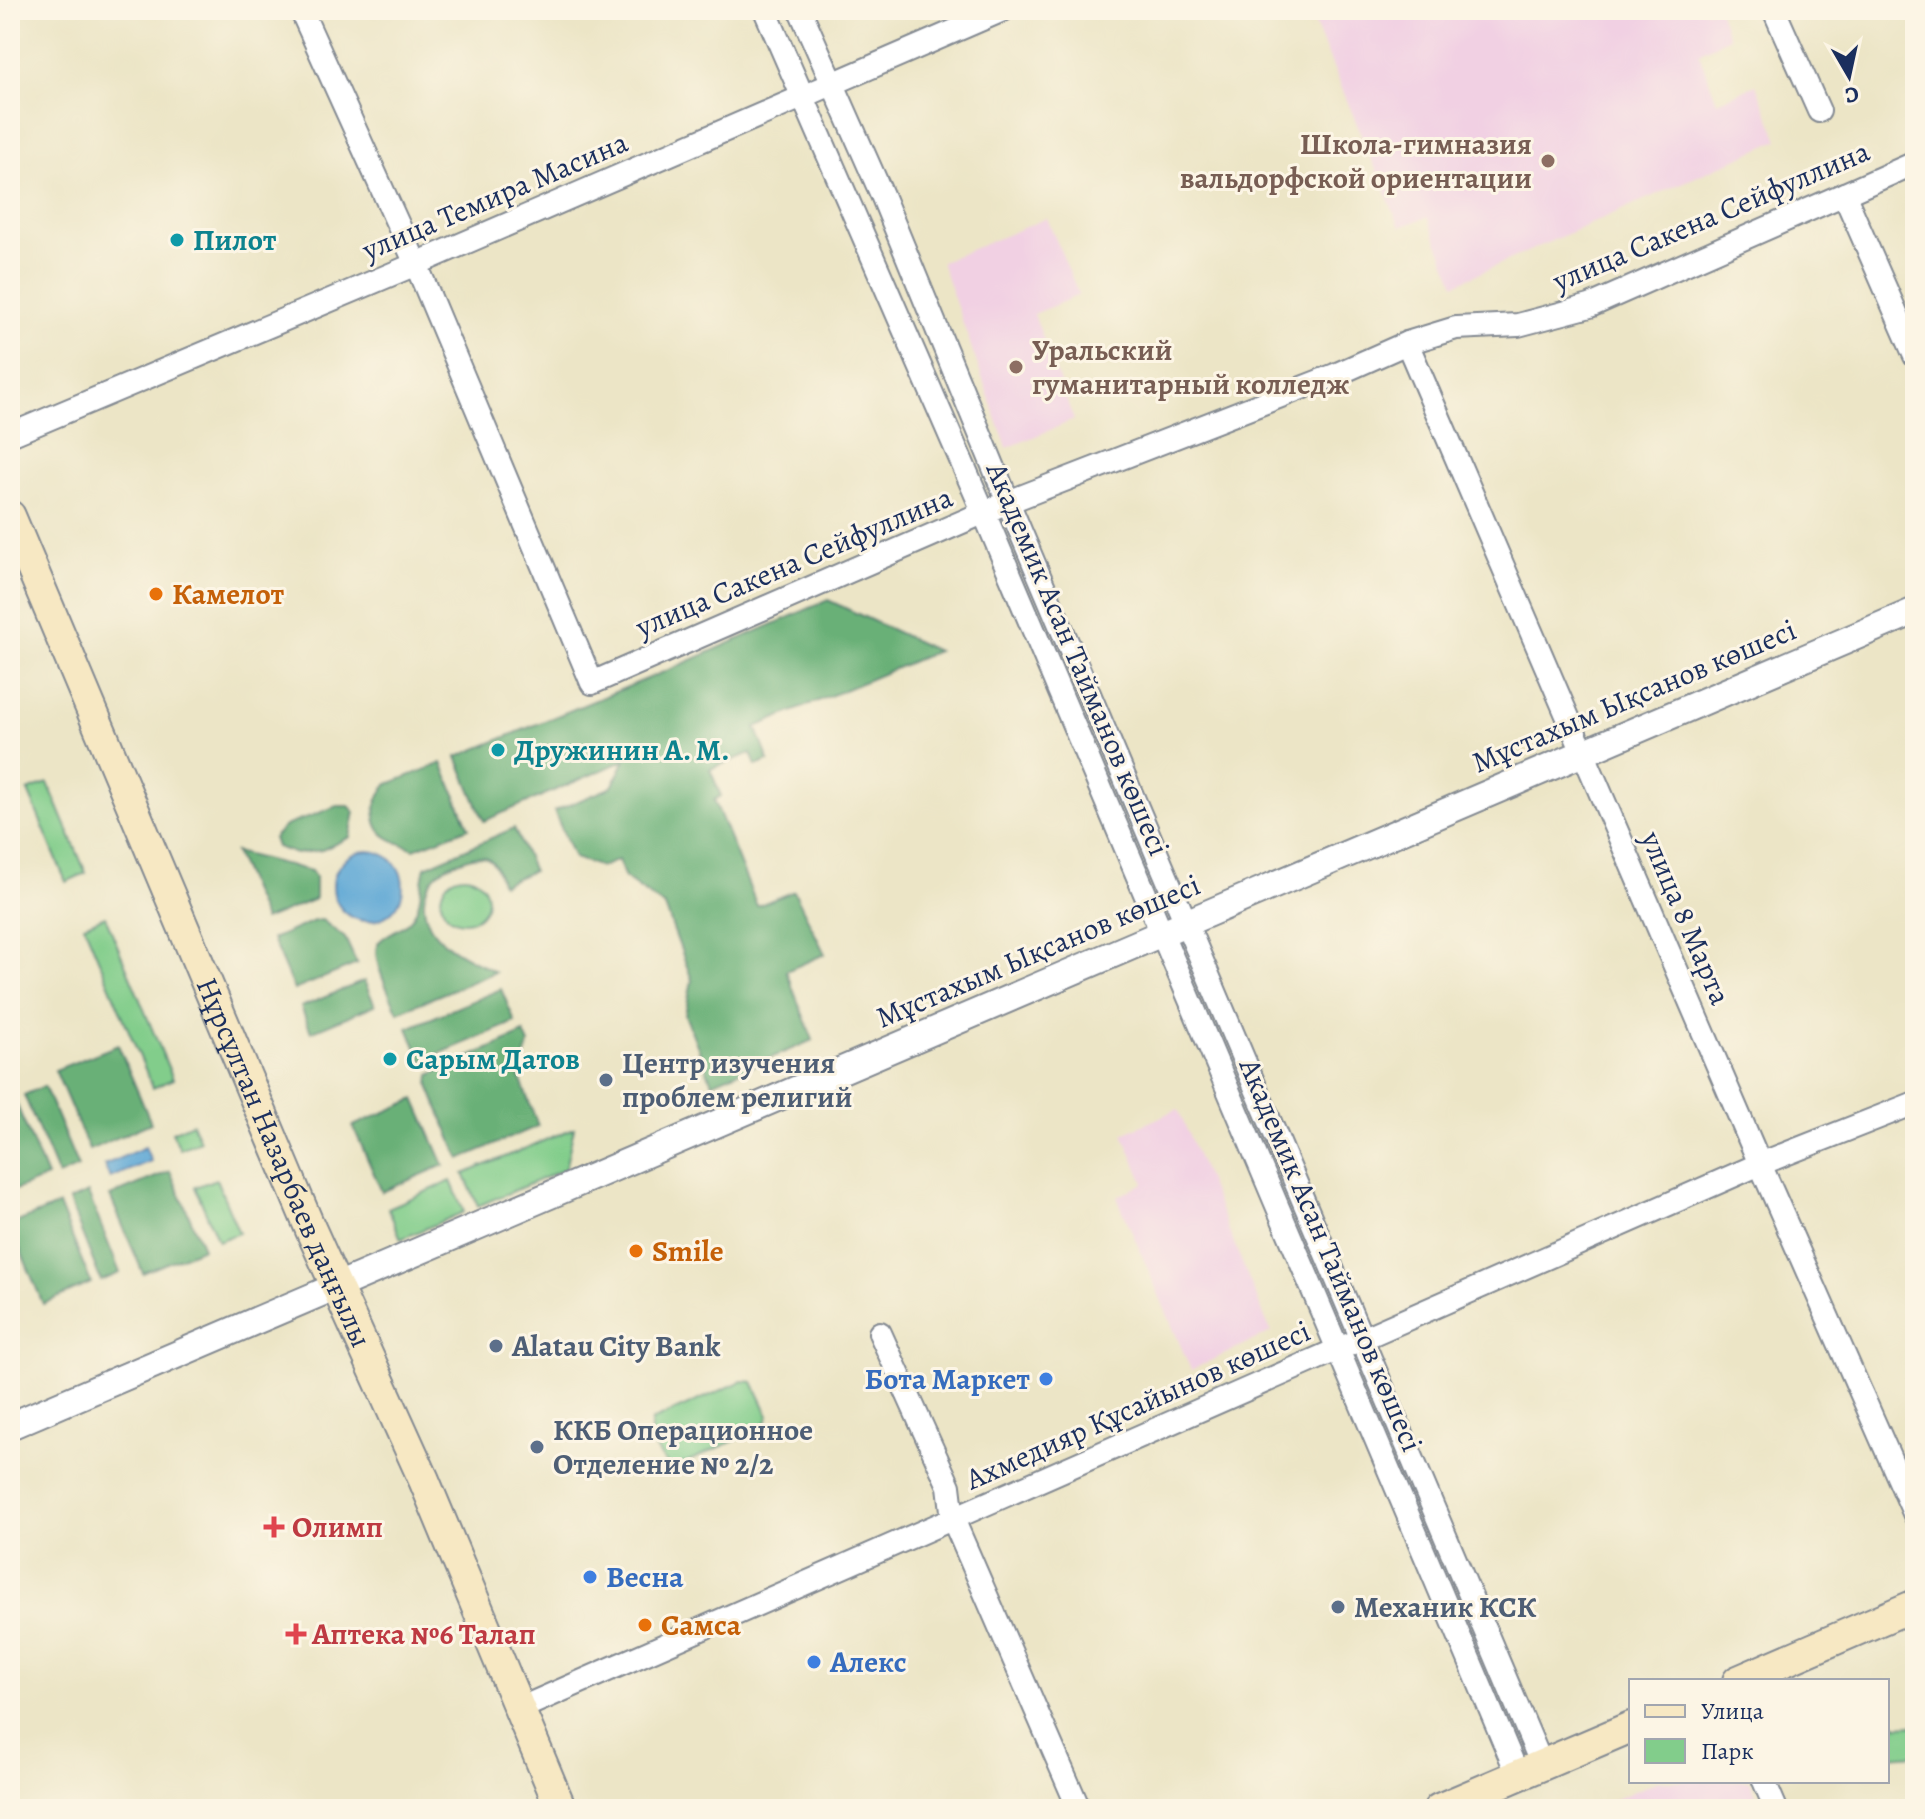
<svg xmlns="http://www.w3.org/2000/svg" width="1925" height="1819" font-family="Alegreya,serif">
	<rect width="100%" height="100%" fill="#fcf5e5"/>
	<filter id="ink" filterUnits="userSpaceOnUse"><feTurbulence type="fractalNoise" baseFrequency=".0125" numOctaves="2"/><feDisplacementMap in="SourceGraphic" scale="16" xChannelSelector="R" yChannelSelector="G"/><feConvolveMatrix kernelMatrix="1 2 1 2 8 2 1 2 1" color-interpolation-filters="sRGB"/></filter>
	<filter id="wash" filterUnits="userSpaceOnUse"><feTurbulence type="fractalNoise" baseFrequency=".006" numOctaves="4" result="noise"/><feDisplacementMap in="SourceGraphic" scale="32" xChannelSelector="R" yChannelSelector="G"/><feGaussianBlur stdDeviation="1.8" result="paint"/><feColorMatrix in="noise" values="0 0 0 0 0 0 0 0 0 0 0 0 0 0 0 0 0 1.4 0 .05"/><feComposite in="paint" operator="in"/></filter>
	<g filter="url(#wash)">
		<rect width="100%" height="100%" fill="#ece5c6"/>
		<g fill="#f1d0e3">
			<polygon points="1309,10 1719,10 1729,37 1699,53 1717,102 1756,85 1779,140 1455,284 1427,217 1400,227"/>
			<polygon points="1047,218 1079,295 1034,314 1074,420 1007,448 941,262"/>
			<polygon points="1178,1109 1271,1332 1191,1370 1117,1197 1144,1183 1123,1134"/>
			<polygon points="1658,1781 1750,1781 1762,1809 1592,1809"/>
		</g>
		<g fill="#82cd8b" stroke="#4e7e74" stroke-width="2">
			<polygon points="48,783 86,873 66,882 28,791"/>
			<circle cx="464" cy="899" r="23"/>
			<polygon points="105,916 173,1079 153,1088 84,925"/>
			<polygon points="192,1123 200,1141 180,1149 172,1132"/>
			<polygon points="574,1128 565,1169 478,1206 464,1174"/>
			<polygon points="216,1179 239,1233 218,1241 195,1187"/>
			<polygon points="451,1181 464,1212 401,1239 388,1208"/>
			<path d="M742 1381 753 1382 769 1416 763 1428 673 1468C659 1459 647 1437 652 1421Z"/>
			<polygon points="1887,1712 1897,1726 1915,1725 1915,1755 1887,1757"/>
		</g>
		<g fill="#69b077" stroke="#42706a" stroke-width="2">
			<polygon points="828,600 937,651 756,727 769,761 756,766 751,753 710,769 721,796 714,800 757,906 794,891 825,954 786,971 813,1040 712,1083 685,1015 692,980 665,907 625,878 618,860 601,867 574,858 554,811 612,787 625,760 484,821 457,757 671,669"/>
			<path d="M442 763 469 828 414 849C405 845 390 841 383 834 369 821 376 795 388 784Z"/>
			<polygon points="337,806 349,806 355,812 350,837 322,850 296,854 276,847 273,838 285,826"/>
			<path d="M514 828 533 871 502 884C498 875 496 862 487 858 479 854 470 857 463 860 432 869 414 894 430 926 443 949 474 960 495 972L398 1012C392 999 368 954 379 942 389 931 405 929 413 916 423 901 420 883 425 867Z"/>
			<polygon points="235,852 311,871 315,877 315,899 264,920"/>
			<polygon points="322,920 345,938 357,964 294,990 272,939 314,921"/>
			<polygon points="364,981 375,1005 311,1032 301,1007"/>
			<polygon points="501,989 515,1022 422,1061 408,1028"/>
			<polygon points="524,1033 529,1044 519,1075 538,1126 460,1159 429,1086 430,1075"/>
			<polygon points="118,1045 151,1123 89,1150 55,1070"/>
			<polygon points="44,1086 78,1167 58,1176 24,1095"/>
			<polygon points="10,1089 47,1177 10,1192"/>
			<polygon points="415,1099 444,1165 382,1192 353,1126"/>
			<polygon points="170,1171 203,1248 143,1273 110,1196"/>
			<polygon points="88,1193 120,1273 101,1281 69,1201"/>
			<polygon points="59,1205 91,1283 43,1304 10,1225"/>
		</g>
		<g fill="#5da7d5" stroke="#3c6b9a" stroke-width="2">
			<circle cx="368" cy="886" r="35"/>
			<polygon points="145,1147 151,1161 110,1178 104,1165"/>
		</g>
	</g>
	<g filter="url(#ink)">
		<g fill="none" stroke-linecap="round" stroke-linejoin="round">
			<defs>
				<g id="minor">
					<polyline points="301,10 416,264 592,683 1008,502 1335,375 1407,343 1456,328 1518,325 1590,306 1915,163"/>
					<polyline points="765,10 984,513 1518,1775"/>
					<polyline points="800,10 882,195 1008,502 1542,1765"/>
					<polyline points="1774,10 1819,111"/>
					<polyline points="1844,194 1915,356"/>
					<polyline points="1407,343 1760,1164 1915,1515"/>
					<polyline points="10,435 416,264 1003,10"/>
					<polyline points="880,1333 949,1486 953,1519 1079,1809"/>
					<polyline points="519,1709 1760,1164 1915,1103"/>
					<polyline points="1764,1781 1776,1809"/>
				</g>
				<polyline id="tertiary" points="10,1426 1915,611"/>
				<g id="secondary">
					<path id="s1" d="M10 516 310 1228 424 1480 561 1809"/>
					<polyline points="1738,1681 1915,1605"/>
					<polyline points="1439,1809 1631,1727"/>
				</g>
			</defs>
			<use href="#minor" stroke="#848a92" stroke-width="26"/>
			<use href="#tertiary" stroke="#848a92" stroke-width="30"/>
			<use href="#secondary" stroke="#848a92" stroke-width="34"/>
			<use href="#minor" stroke="#fff" stroke-width="22"/>
			<use href="#tertiary" stroke="#fff" stroke-width="26"/>
			<use href="#secondary" stroke="#f7e8c3" stroke-width="30"/>
		</g>
	</g>
	<g fill="#8d6e63" stroke="#fcf5e5" stroke-width="3">
		<circle cx="1548" cy="161" r="8"/>
		<circle cx="1016" cy="367" r="8"/>
	</g>
	<g fill="#0f9aa8" stroke="#fcf5e5" stroke-width="3">
		<circle cx="177" cy="240" r="8"/>
		<circle cx="498" cy="750" r="8"/>
		<circle cx="390" cy="1059" r="8"/>
	</g>
	<g fill="#e8710a" stroke="#fcf5e5" stroke-width="3">
		<circle cx="156" cy="594" r="8"/>
		<circle cx="636" cy="1251" r="8"/>
		<circle cx="645" cy="1625" r="8"/>
	</g>
	<g fill="#5c6f8a" stroke="#fcf5e5" stroke-width="3">
		<circle cx="606" cy="1080" r="8"/>
		<circle cx="496" cy="1346" r="8"/>
		<circle cx="537" cy="1447" r="8"/>
		<circle cx="1338" cy="1607" r="8"/>
	</g>
	<g fill="#3f7fe0" stroke="#fcf5e5" stroke-width="3">
		<circle cx="1046" cy="1379" r="8"/>
		<circle cx="590" cy="1577" r="8"/>
		<circle cx="814" cy="1662" r="8"/>
	</g>
	<g fill="#e0444e" stroke="#fcf5e5" stroke-width="3">
		<path d="M270 1515h8v8h8v8h-8v8h-8v-8h-8v-8h8z"/>
		<path d="M292 1622h8v8h8v8h-8v8h-8v-8h-8v-8h8z"/>
	</g>
	<g text-anchor="middle" stroke-width="6" stroke-linejoin="round" paint-order="stroke">
		<g font-size="30" font-weight="bold" fill="#785e54" stroke="#fcf5e5" text-anchor="end">
			<text x="1532" y="154">Школа-гимназия<tspan x="1532" dy="34">вальдорфской ориентации</tspan></text>
			<text x="1032" y="360" text-anchor="start">Уральский<tspan x="1032" dy="34">гуманитарный колледж</tspan></text>
		</g>
		<g font-size="30" fill="#1b2f5e" stroke="#fcf5e5">
			<text transform="translate(495 196) rotate(-23)" y="10">улица Темира Масина</text>
			<text transform="translate(1711 216) rotate(-23)" y="10">улица Сакена Сейфуллина</text>
			<text transform="translate(794 562) rotate(-23)" y="10">улица Сакена Сейфуллина</text>
			<text transform="translate(1078 659) rotate(67)" y="10">Академик Асан Тайманов көшесі</text>
			<text transform="translate(1634 696) rotate(-23)" y="10">Мұстахым Ықсанов көшесі</text>
			<text transform="translate(1686 918) rotate(67)" y="10">улица 8 Марта</text>
			<text transform="translate(1038 951) rotate(-23)" y="10">Мұстахым Ықсанов көшесі</text>
			<text dy="10" stroke="none"><textPath href="#s1" startOffset="702">Нұрсұлтан Назарбаев даңғылы</textPath></text>
			<text transform="translate(1331 1255) rotate(67)" y="10">Академик Асан Тайманов көшесі</text>
			<text transform="translate(1138 1405) rotate(-24)" y="10">Ахмедияр Құсайынов көшесі</text>
		</g>
		<g font-size="30" font-weight="bold" fill="#0d838f" stroke="#fcf5e5" text-anchor="start">
			<text x="193" y="250">Пилот</text>
			<text x="514" y="760">Дружинин А. М.</text>
			<text x="406" y="1069">Сарым Датов</text>
		</g>
		<g font-size="30" font-weight="bold" fill="#c56008" stroke="#fcf5e5" text-anchor="start">
			<text x="172" y="604">Камелот</text>
			<text x="652" y="1261">Smile</text>
			<text x="661" y="1635">Самса</text>
		</g>
		<g font-size="30" font-weight="bold" fill="#4e5e75" stroke="#fcf5e5" text-anchor="start">
			<text x="622" y="1073">Центр изучения<tspan x="622" dy="34">проблем религий</tspan></text>
			<text x="512" y="1356">Alatau City Bank</text>
			<text x="553" y="1440">ККБ Операционное<tspan x="553" dy="34">Отделение № 2/2</tspan></text>
			<text x="1354" y="1617">Механик КСК</text>
		</g>
		<g font-size="30" font-weight="bold" fill="#366cbe" stroke="#fcf5e5" text-anchor="start">
			<text x="1030" y="1389" text-anchor="end">Бота Маркет</text>
			<text x="606" y="1587">Весна</text>
			<text x="830" y="1672">Алекс</text>
		</g>
		<g font-size="30" font-weight="bold" fill="#be3a42" stroke="#fcf5e5" text-anchor="start">
			<text x="292" y="1537">Олимп</text>
			<text x="312" y="1644">Аптека №6 Талап</text>
		</g>
	</g>
	<rect width="1925" height="1819" fill="none" stroke="#fcf5e5" stroke-width="40"/>
	<rect x="1629" y="1679" width="260" height="104" fill="#fcf5e5" stroke="#a2a6af" stroke-width="2"/>
	<rect x="1645" y="1705" width="40" height="12" fill="#f7e8c3" stroke="#a2a6af" stroke-width="2"/>
	<text x="1701" y="1719" font-size="24" fill="#1b2f5e">Улица</text>
	<rect x="1645" y="1739" width="40" height="24" fill="#82cd8b" stroke="#a2a6af" stroke-width="2"/>
	<text x="1701" y="1759" font-size="24" fill="#1b2f5e">Парк</text>
	<g transform="translate(1849 76) rotate(171)" stroke="#fcf5e5" stroke-width="6" paint-order="stroke">
	<path d="M0-6L14 30L0 20L-14 30Z" fill="#1b2f5e"/>
	<text y="-12" font-size="22" font-weight="bold" text-anchor="middle" fill="#1b2f5e">С</text>
	</g>
</svg>
